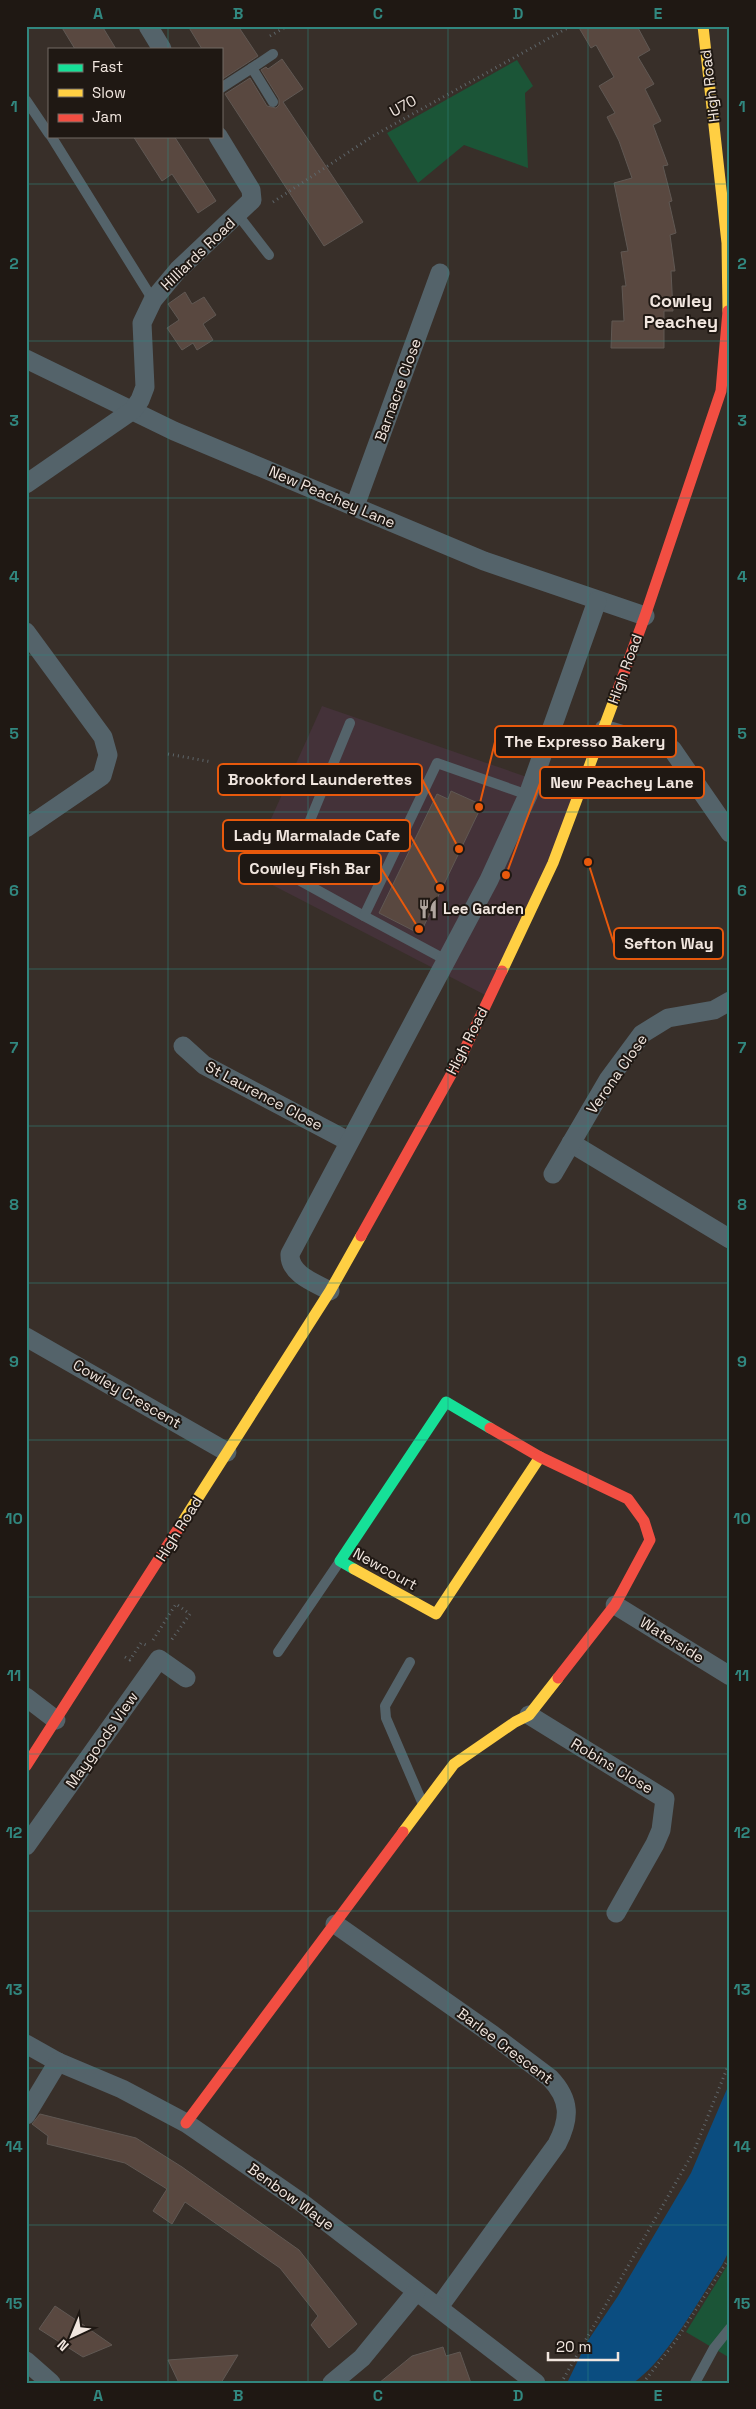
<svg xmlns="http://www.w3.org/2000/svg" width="756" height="2409" font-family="'Space Grotesk',sans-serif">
	<rect width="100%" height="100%" fill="#382f29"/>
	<polygon fill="#443239" points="322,706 579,795 493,999 247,872"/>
	<g fill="#1b5537">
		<polygon points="517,60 533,86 525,93 528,168 464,145 418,183 387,133"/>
		<polygon points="730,2261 730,2358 686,2332"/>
	</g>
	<path fill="#0b4d80" d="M730 2082V2249L722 2265C699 2299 667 2360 633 2383H567L587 2342 618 2296 691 2173Z"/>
	<g fill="#594840" stroke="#605853">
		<polygon points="61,26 102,26 116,49 75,49"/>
		<polygon points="188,26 238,26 258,56 221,80 221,49 202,49"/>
		<polygon points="578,26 637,26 650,50 638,57 654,84 645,89 661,121 653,125 668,165 663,166 672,201 669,202 676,233 670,235 675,271 671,271 673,311 664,311 664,348 611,348 612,321 624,321 622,286 626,286 621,252 628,251 614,183 632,178 619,141 607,117 615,113 599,86 614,77 596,45 591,48"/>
		<polygon points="282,59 303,89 283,102 363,222 324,246 225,94 250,78 267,106 276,108 279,105 279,99 261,70 266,67 268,69"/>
		<polygon points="133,136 174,136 216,201 198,213 172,174 162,181"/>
		<polygon points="185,292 192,304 204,297 216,315 203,324 213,340 197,350 193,343 182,350 167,328 179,320 168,304"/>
		<polygon points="451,791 482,805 420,934 379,913 437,794 448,799"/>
		<polygon points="40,2114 136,2138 182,2167 299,2250 357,2324 329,2348 311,2325 318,2316 280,2268 185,2202 172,2224 153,2211 167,2189 125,2163 47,2144 48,2136 32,2124"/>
		<polygon points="55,2306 82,2324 112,2345 83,2357 39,2329"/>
		<polygon points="443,2347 446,2356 460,2352 471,2383 379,2383 412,2356"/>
		<polygon points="238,2355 221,2383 179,2383 168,2360"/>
	</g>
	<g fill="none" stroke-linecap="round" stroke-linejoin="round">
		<g stroke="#5e666a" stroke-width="3" stroke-dasharray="1 4" stroke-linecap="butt">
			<polyline points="270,36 284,28 282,26"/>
			<polyline points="273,202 373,136 571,26"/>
			<polyline points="168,754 212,762"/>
			<polyline points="153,1640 176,1604 190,1614 170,1642"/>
			<polyline points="125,1657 130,1660 141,1643 146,1645"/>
			<polyline points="561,2383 694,2151 730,2061"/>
			<polyline points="643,2383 675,2342 730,2257"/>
		</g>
		<g stroke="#54636a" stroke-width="10">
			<polyline points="252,68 273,54"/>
			<polyline points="221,88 252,68 273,102"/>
			<polyline points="26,100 49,134"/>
			<polyline points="51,136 153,300"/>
			<polyline points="238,215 269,255"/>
			<polyline points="350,723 288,874 364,916"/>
			<polyline points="446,960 364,916 437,763 528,795"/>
			<polyline points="278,1652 340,1561"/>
			<polyline points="410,1662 385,1706 386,1718 422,1802"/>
			<polyline points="695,2383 714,2348 730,2328"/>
		</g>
		<g stroke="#54636a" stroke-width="19">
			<polyline points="148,26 162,49"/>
			<polyline points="26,359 174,431 484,561 645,616"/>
			<polyline points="26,484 133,410 140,400 145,387 142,323 153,300 178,270 252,200 251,190 218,136"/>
			<polyline points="355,506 440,273"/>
			<polyline points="26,632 103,737 108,755 102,776 26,828"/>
			<polyline points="604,729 672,749 730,833"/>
			<polyline points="183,1046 204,1065 348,1141"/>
			<polyline points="571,1143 730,1239"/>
			<polyline points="553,1174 608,1080 642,1034 668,1018 714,1010 730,1001"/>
			<path d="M330 1291C315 1283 289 1274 290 1254L489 880 528 795 597 601"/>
			<polyline points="26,1337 227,1452"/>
			<polyline points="615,1605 730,1676"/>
			<polyline points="26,1697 56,1720"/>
			<polyline points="529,1715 665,1799 661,1830 655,1844 616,1913"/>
			<polyline points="26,1846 159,1659 186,1678"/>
			<path d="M335 1924 493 2035 550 2078C571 2100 570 2119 557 2144L439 2307"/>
			<polyline points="26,2044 58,2062 122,2089 186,2123 302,2203 536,2383"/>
			<polyline points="26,2115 58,2062"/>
			<polyline points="26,2361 51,2383"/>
			<polyline points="332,2383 362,2358 416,2292"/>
		</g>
		<polyline stroke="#16e098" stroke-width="11" points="354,1569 340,1561 446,1402 490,1428"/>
		<g stroke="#ffcf43" stroke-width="11">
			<polyline points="703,26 727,243 728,311"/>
			<polyline points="502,971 553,863 616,695"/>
			<polyline points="180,1526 330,1291 361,1236"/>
			<polyline points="354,1569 436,1614 540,1457"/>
			<polyline points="403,1832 454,1764 515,1722 529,1715 558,1678"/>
		</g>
		<g stroke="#f24e42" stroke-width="11">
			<polyline points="616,695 645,616 721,391 728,311"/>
			<polyline points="361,1236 462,1055 502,971"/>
			<polyline points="490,1428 540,1457 628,1499 644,1521 650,1540 615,1605 558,1678"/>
			<polyline points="26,1766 180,1526"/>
			<polyline points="186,2123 403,1832"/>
		</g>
	</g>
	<path fill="none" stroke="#31877f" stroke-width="1" stroke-opacity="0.55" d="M168 26V49M308 26V2383M448 26V2383M588 26V2383M168 136V2383M26 184H730M26 341H730M26 498H730M26 655H730M26 812H730M26 969H730M26 1126H730M26 1283H730M26 1440H730M26 1597H730M26 1754H730M26 1911H730M26 2068H730M26 2225H730"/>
	<defs>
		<symbol id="restaurant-bare" viewBox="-9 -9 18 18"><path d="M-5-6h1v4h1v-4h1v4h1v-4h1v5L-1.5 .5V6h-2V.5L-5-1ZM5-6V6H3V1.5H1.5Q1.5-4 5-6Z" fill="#b0a69f" stroke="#1f1813" stroke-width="2.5" paint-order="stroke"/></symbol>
	</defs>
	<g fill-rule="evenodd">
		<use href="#restaurant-bare" x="414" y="895" width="28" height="28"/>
	</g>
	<g text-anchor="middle" stroke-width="4" stroke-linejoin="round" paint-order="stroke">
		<g font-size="15" fill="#f1e6df" stroke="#1f1813">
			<text transform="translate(710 86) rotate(-97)" y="5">High Road</text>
			<text transform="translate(403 106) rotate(-29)" y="5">U70</text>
			<text transform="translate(198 254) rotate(-44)" y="5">Hilliards Road</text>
			<text transform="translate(398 390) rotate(-70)" y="5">Barnacre Close</text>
			<text transform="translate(332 497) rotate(23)" y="5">New Peachey Lane</text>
			<text transform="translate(625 669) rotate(-70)" y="5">High Road</text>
			<text transform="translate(467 1041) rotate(-63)" y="5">High Road</text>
			<text transform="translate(617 1074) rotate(-55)" y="5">Verona Close</text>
			<text transform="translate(264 1096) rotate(28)" y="5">St Laurence Close</text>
			<text transform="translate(127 1394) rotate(30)" y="5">Cowley Crescent</text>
			<text transform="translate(179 1529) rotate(-58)" y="5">High Road</text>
			<text transform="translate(385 1569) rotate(29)" y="5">Newcourt</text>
			<text transform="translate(672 1640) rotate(32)" y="5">Waterside</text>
			<text transform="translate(102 1740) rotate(-55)" y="5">Maygoods View</text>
			<text transform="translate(612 1766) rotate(31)" y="5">Robins Close</text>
			<text transform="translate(505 2046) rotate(37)" y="5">Barlee Crescent</text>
			<text transform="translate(291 2197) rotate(36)" y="5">Benbow Waye</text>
		</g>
		<g font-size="15" font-weight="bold" fill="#f1e6df" stroke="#1f1813" text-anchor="start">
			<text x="443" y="914">Lee Garden</text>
		</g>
		<g font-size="18" font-weight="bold" fill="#f1e6df" stroke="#1f1813">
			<text x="681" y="307">Cowley<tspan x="681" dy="21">Peachey</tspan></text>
		</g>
	</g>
	<path fill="none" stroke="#e8590c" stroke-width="2" d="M479 807L495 742M459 849L422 779M506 875L540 783M440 888L410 835M419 929L381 868M588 862L614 944"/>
	<g fill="#e8590c" stroke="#1f1813" stroke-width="2">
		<circle cx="479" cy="807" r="5"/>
		<circle cx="459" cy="849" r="5"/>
		<circle cx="506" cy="875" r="5"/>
		<circle cx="440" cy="888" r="5"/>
		<circle cx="419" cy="929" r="5"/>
		<circle cx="588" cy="862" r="5"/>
	</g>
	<g fill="#1f1813" stroke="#e8590c" stroke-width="2">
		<rect x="495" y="726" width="181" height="31" rx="5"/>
		<rect x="218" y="764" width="204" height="31" rx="5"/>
		<rect x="540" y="767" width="164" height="31" rx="5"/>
		<rect x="223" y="820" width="187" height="31" rx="5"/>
		<rect x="239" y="853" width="142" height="31" rx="5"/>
		<rect x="614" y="928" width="109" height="31" rx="5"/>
	</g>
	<g font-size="16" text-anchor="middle" font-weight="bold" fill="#f1e6df">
		<text x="585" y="747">The Expresso Bakery</text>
		<text x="320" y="785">Brookford Launderettes</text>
		<text x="622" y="788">New Peachey Lane</text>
		<text x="317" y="841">Lady Marmalade Cafe</text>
		<text x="310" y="874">Cowley Fish Bar</text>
		<text x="669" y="949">Sefton Way</text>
	</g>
	<rect width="756" height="2409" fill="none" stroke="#1f1813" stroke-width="55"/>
	<rect x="48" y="48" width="175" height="90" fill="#1f1813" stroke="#736a65"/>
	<rect x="58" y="64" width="25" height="8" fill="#16e098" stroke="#736a65"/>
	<text x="92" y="72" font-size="15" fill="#f1e6df">Fast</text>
	<rect x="58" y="89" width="25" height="8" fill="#ffcf43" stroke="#736a65"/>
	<text x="92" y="98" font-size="15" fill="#f1e6df">Slow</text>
	<rect x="58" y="114" width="25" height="8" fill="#f24e42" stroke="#736a65"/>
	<text x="92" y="122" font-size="15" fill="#f1e6df">Jam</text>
	<g transform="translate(72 2336) rotate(224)" stroke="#1f1813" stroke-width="4" paint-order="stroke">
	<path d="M0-4L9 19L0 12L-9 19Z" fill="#f1e6df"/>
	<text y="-8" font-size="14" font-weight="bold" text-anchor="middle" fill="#f1e6df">N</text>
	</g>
	<path d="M548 2352v8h70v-8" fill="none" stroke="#f1e6df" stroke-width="2.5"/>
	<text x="556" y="2352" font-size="15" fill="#f1e6df" stroke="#1f1813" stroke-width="4" paint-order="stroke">20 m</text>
	<rect x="28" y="28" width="700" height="2354" fill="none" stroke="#31877f" stroke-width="2"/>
	<g font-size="16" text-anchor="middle" font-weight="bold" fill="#31877f">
		<text x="98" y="19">A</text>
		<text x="238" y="19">B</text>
		<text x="378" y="19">C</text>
		<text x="518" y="19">D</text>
		<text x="658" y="19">E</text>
		<text x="14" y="112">1</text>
		<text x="742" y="112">1</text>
		<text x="14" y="269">2</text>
		<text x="742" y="269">2</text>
		<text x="14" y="426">3</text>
		<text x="742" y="426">3</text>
		<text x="14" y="582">4</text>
		<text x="742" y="582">4</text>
		<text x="14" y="739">5</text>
		<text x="742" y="739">5</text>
		<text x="14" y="896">6</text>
		<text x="742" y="896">6</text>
		<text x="14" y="1053">7</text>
		<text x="742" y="1053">7</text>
		<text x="14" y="1210">8</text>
		<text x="742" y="1210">8</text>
		<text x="14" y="1367">9</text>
		<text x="742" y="1367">9</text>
		<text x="14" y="1524">10</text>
		<text x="742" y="1524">10</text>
		<text x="14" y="1681">11</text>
		<text x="742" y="1681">11</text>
		<text x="14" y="1838">12</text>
		<text x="742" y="1838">12</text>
		<text x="14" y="1995">13</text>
		<text x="742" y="1995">13</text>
		<text x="14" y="2152">14</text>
		<text x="742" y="2152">14</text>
		<text x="14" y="2309">15</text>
		<text x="742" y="2309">15</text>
		<text x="98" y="2401">A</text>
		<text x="238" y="2401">B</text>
		<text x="378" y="2401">C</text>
		<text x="518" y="2401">D</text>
		<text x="658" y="2401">E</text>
	</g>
</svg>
